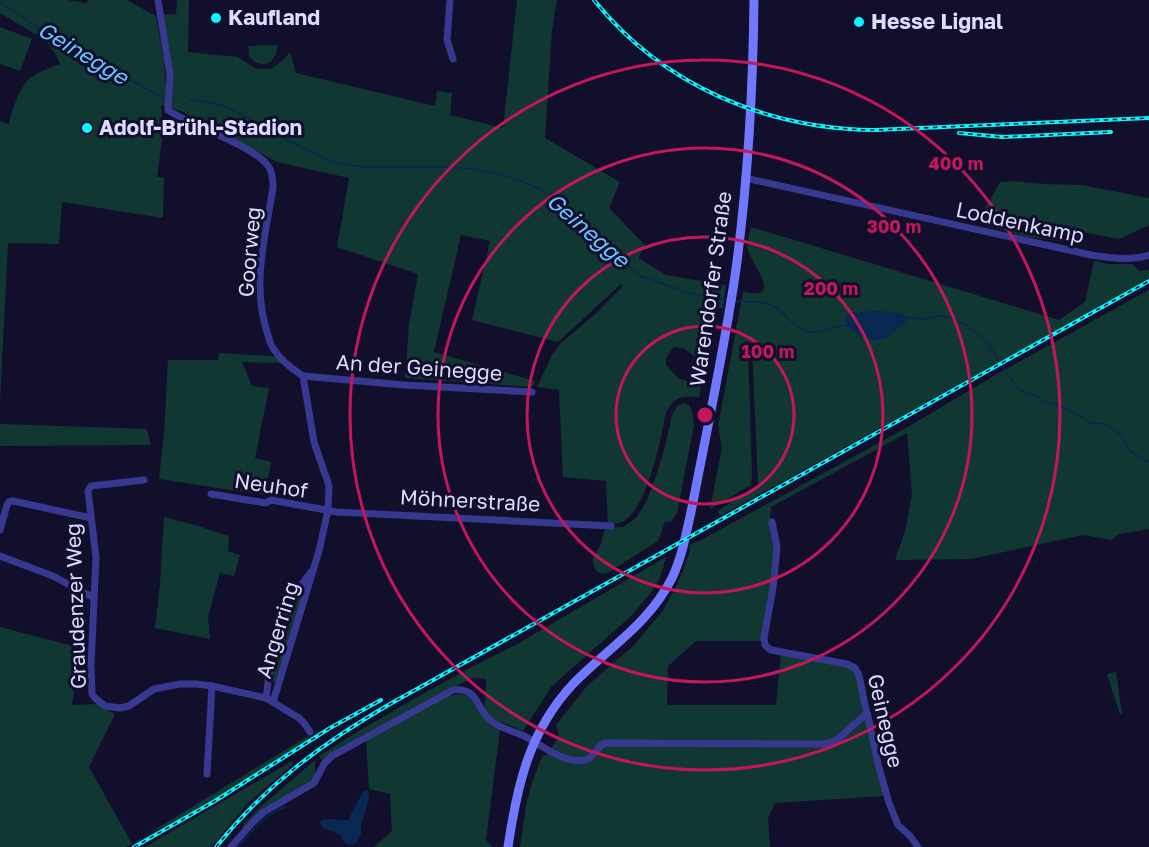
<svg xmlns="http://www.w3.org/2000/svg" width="1149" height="847" font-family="'Golos Text',sans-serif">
	<rect width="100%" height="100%" fill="#120f2c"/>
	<g fill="#113732">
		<path d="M0 0H67L86 3 88 0H127L156 16 164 61 166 89 171 91 164 15 176 14 177 0H189L188 52 237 57 257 69H271L282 61 290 52 296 73 435 106 437 91 452 93 450 115 503 128 517 0H557L552 30 545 138 620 182 609 208 645 245 638 258 666 275 726 285 723 308 708 306 700 355 695 357 685 349 674 347 666 358V365L679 379C688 380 693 384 701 387L699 397C681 396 675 396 666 412 661 438 647 511 622 522 617 524 612 524 608 524L606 481 563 477 559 390 537 387 552 355 561 343 593 316 623 286 621 284 558 342 472 320 490 241 461 235 434 352 535 381 533 387 405 378 409 324 418 274 337 247 349 178 277 162 181 111 161 105 163 132 157 177 164 178 163 218 62 202 59 244 8 243 0 401V121L9 124C12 110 20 84 33 76 41 71 51 67 60 64L55 53 45 40 0 13Z"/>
		<polygon points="0,27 32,39 20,71 0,64"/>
		<path d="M278 45C277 55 271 68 258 63 254 62 252 59 249 57L248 46Z"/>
		<polygon points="1014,181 1043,184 1082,185 1149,198 1149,225 1119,239 1071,230 1059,241 1028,237 980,224 979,219 1000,182"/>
		<path d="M751 227 1059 320 1085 302 1094 261 1109 264H1132L1139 271 1149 270V278L1003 360 720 516 718 511 758 485 752 347 748 346 752 473 751 485 710 509 722 448 718 426 743 292C747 292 757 295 761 292 773 286 746 256 747 245 747 240 750 232 751 227Z"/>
		<polygon points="1149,290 1149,529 1119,534 1112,540 1083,535 971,559 895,560 905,531 912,495 907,433 771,507 770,520 775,548 771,588 762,641 696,641 668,666 667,705 776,705 781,654 848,666 856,673 885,796 775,803 768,818 770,847 520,847 526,805 532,783 542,756 549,754 559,734 556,725 587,686 634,645 662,612 678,583 690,551 689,545 701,540 906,428 999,373"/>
		<polygon points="219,353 287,357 279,363 242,362 252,386 269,388 255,458 271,462 265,495 159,479 164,434 168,360 218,360"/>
		<path d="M685 403 689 405 692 411 694 425 677 513 671 522H665L658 541 609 572 603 574 597 572C588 558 596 555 601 543 603 537 603 533 606 528L623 527 636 518 646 502 656 476 664 450 672 415 678 405Z"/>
		<polygon points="0,424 147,429 151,445 0,446"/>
		<polygon points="164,517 198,526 229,536 228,551 240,555 234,576 220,573 208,617 210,639 155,628 160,584"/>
		<path d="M666 557 660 578 650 594 630 617 551 687 523 731 501 722 486 840 493 847H374L392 831 390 794 369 789 366 739 447 696C471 691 471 698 484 716L486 679 473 678 439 694 336 752 322 761 319 756 352 735 419 696 468 669 519 643Z"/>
		<polygon points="302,586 306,586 277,681 273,682 270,680 278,633 289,607"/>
		<path d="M0 627 73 646C75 666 75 685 72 705L97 704 115 714 89 767 132 844 126 847H0Z"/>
		<polygon points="1116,672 1122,714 1120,715 1107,674"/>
		<path d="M308 736 309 739C257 772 206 809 149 833Z"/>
		<polygon points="315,760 315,775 310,783 264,809 241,830 244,824 258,809"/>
		<polygon points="292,761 293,764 249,802 211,847 145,847"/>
	</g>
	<g fill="#082851">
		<path d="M881 311 897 313 911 318C902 323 896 331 887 337 874 346 857 335 846 326L845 318 850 312Z"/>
		<polygon points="364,790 368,791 369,799 361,825 361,834 357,842 353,845 348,845 344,842 340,835 322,827 320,823 321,821 325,819 348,820"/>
	</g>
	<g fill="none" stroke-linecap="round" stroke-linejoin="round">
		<g stroke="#082851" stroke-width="1.5">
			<polyline points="0,2 88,61 128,78 165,99"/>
			<polyline points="189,100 209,102 227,107 314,154 337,163 364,167 450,167 473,169 507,176 531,185 553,195 571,210 613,254 641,276 689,293 727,300"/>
			<path d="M735 301C746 303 762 300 772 305 785 312 794 329 810 332 822 334 832 325 846 326"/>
			<polyline points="911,318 926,319 940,316 952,318 968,326 988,343 1005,371 1019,390 1036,396 1043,401 1058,405 1079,415 1090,423 1106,424 1121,435 1130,451 1149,462"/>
			<path d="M238 847C252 831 265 813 286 807"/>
		</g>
		<g stroke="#36398f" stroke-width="7">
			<path d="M158 0 170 75 168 110C190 126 260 147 270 169 273 175 273 181 273 188 265 236 251 287 268 335 269 339 270 344 273 348 280 360 292 369 303 376L314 442 329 486 328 510 319 551 273 702"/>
			<polyline points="450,0 447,40 453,59"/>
			<path d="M745 178 1091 255C1111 258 1129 261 1149 255"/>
			<polyline points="303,376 404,385 532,392"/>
			<polyline points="144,480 91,486 88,491 96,557 91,665 92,694 95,698 105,706 120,708 129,706 154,689 180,684 196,684 212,686 266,698 299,718 304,723 310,732"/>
			<polyline points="211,494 266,503 271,500 337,512 611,526"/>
			<polyline points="772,522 777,547 773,588 764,638 765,645 771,650 847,664 855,668 859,675 865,705 870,725 878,764 889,803 898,825 910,836 918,847"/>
			<polyline points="0,530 7,505 9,502 13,501 91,518"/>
			<polyline points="0,556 53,576 94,598"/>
			<path d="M266 698C270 670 271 641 282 615 289 599 301 586 311 572"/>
			<polyline points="207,774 212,686"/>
			<path d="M231 847 253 822 264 812 314 783 324 764 332 756 453 690C480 688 475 708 490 720 499 728 513 731 524 736 542 745 563 764 585 760 595 758 595 746 606 743L824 744 837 740 867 713"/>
		</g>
		<path stroke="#7178ff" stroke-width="9" d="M508 847C517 786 529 731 573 684 608 648 649 624 672 578 682 557 686 534 691 512 696 487 701 461 706 436 717 380 728 325 736 269 748 180 753 90 754 0"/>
		<defs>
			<g id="rail">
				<path d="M594 0C663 86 767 129 875 130L1149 118"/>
				<polyline points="959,133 1003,137 1111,132"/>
				<polyline points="134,847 215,801 330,728 381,700"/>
				<path d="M216 847C266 785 321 744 390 704L1149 281"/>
			</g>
		</defs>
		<use href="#rail" stroke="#06f8ff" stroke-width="4"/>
		<use href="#rail" stroke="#120f2c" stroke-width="1.5" stroke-dasharray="4.5" stroke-linecap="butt"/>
	</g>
	<g fill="none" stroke="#c2185b" stroke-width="3">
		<circle cx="705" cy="415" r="89"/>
		<circle cx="705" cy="415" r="178"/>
		<circle cx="705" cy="415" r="267"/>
		<circle cx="705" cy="415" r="355"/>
	</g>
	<g fill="#06f8ff" stroke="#120f2c" stroke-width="2">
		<circle cx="216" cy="18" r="6"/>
		<circle cx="859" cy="22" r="6"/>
		<circle cx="87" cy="128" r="6"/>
	</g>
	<g text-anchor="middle" stroke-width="6" stroke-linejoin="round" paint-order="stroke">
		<g font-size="21" font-weight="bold" fill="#dbdaff" stroke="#120f2c" text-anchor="start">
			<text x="228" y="25">Kaufland</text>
			<text x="871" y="29">Hesse Lignal</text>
			<text x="99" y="135">Adolf-Brühl-Stadion</text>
		</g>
		<g font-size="21" fill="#dbdaff" stroke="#120f2c">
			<text transform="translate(1020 223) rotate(12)" y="7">Loddenkamp</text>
			<text transform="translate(250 252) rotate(-85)" y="7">Goorweg</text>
			<text transform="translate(711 289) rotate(-82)" y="7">Warendorfer Straße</text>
			<text transform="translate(419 368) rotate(4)" y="7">An der Geinegge</text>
			<text transform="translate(271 486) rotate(8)" y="7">Neuhof</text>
			<text transform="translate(470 501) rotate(3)" y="7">Möhnerstraße</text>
			<text transform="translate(76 606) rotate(-92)" y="7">Graudenzer Weg</text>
			<text transform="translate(278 630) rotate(-73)" y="7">Angerring</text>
			<text transform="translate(885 721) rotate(77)" y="7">Geinegge</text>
		</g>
		<g font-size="22" font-style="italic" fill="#68c4ff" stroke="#120f2c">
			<text transform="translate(83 53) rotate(31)" y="8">Geinegge</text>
			<text transform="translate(588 230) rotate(41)" y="8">Geinegge</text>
		</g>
	</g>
	<circle cx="705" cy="415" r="9" fill="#c2185b" stroke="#120f2c" stroke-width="3"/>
	<g font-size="18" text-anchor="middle" font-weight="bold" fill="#c2185b" stroke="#120f2c" stroke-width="6" stroke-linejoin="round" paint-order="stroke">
		<text x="956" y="170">400 m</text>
		<text x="894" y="233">300 m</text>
		<text x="831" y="295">200 m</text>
		<text x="768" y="358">100 m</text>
	</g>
</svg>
